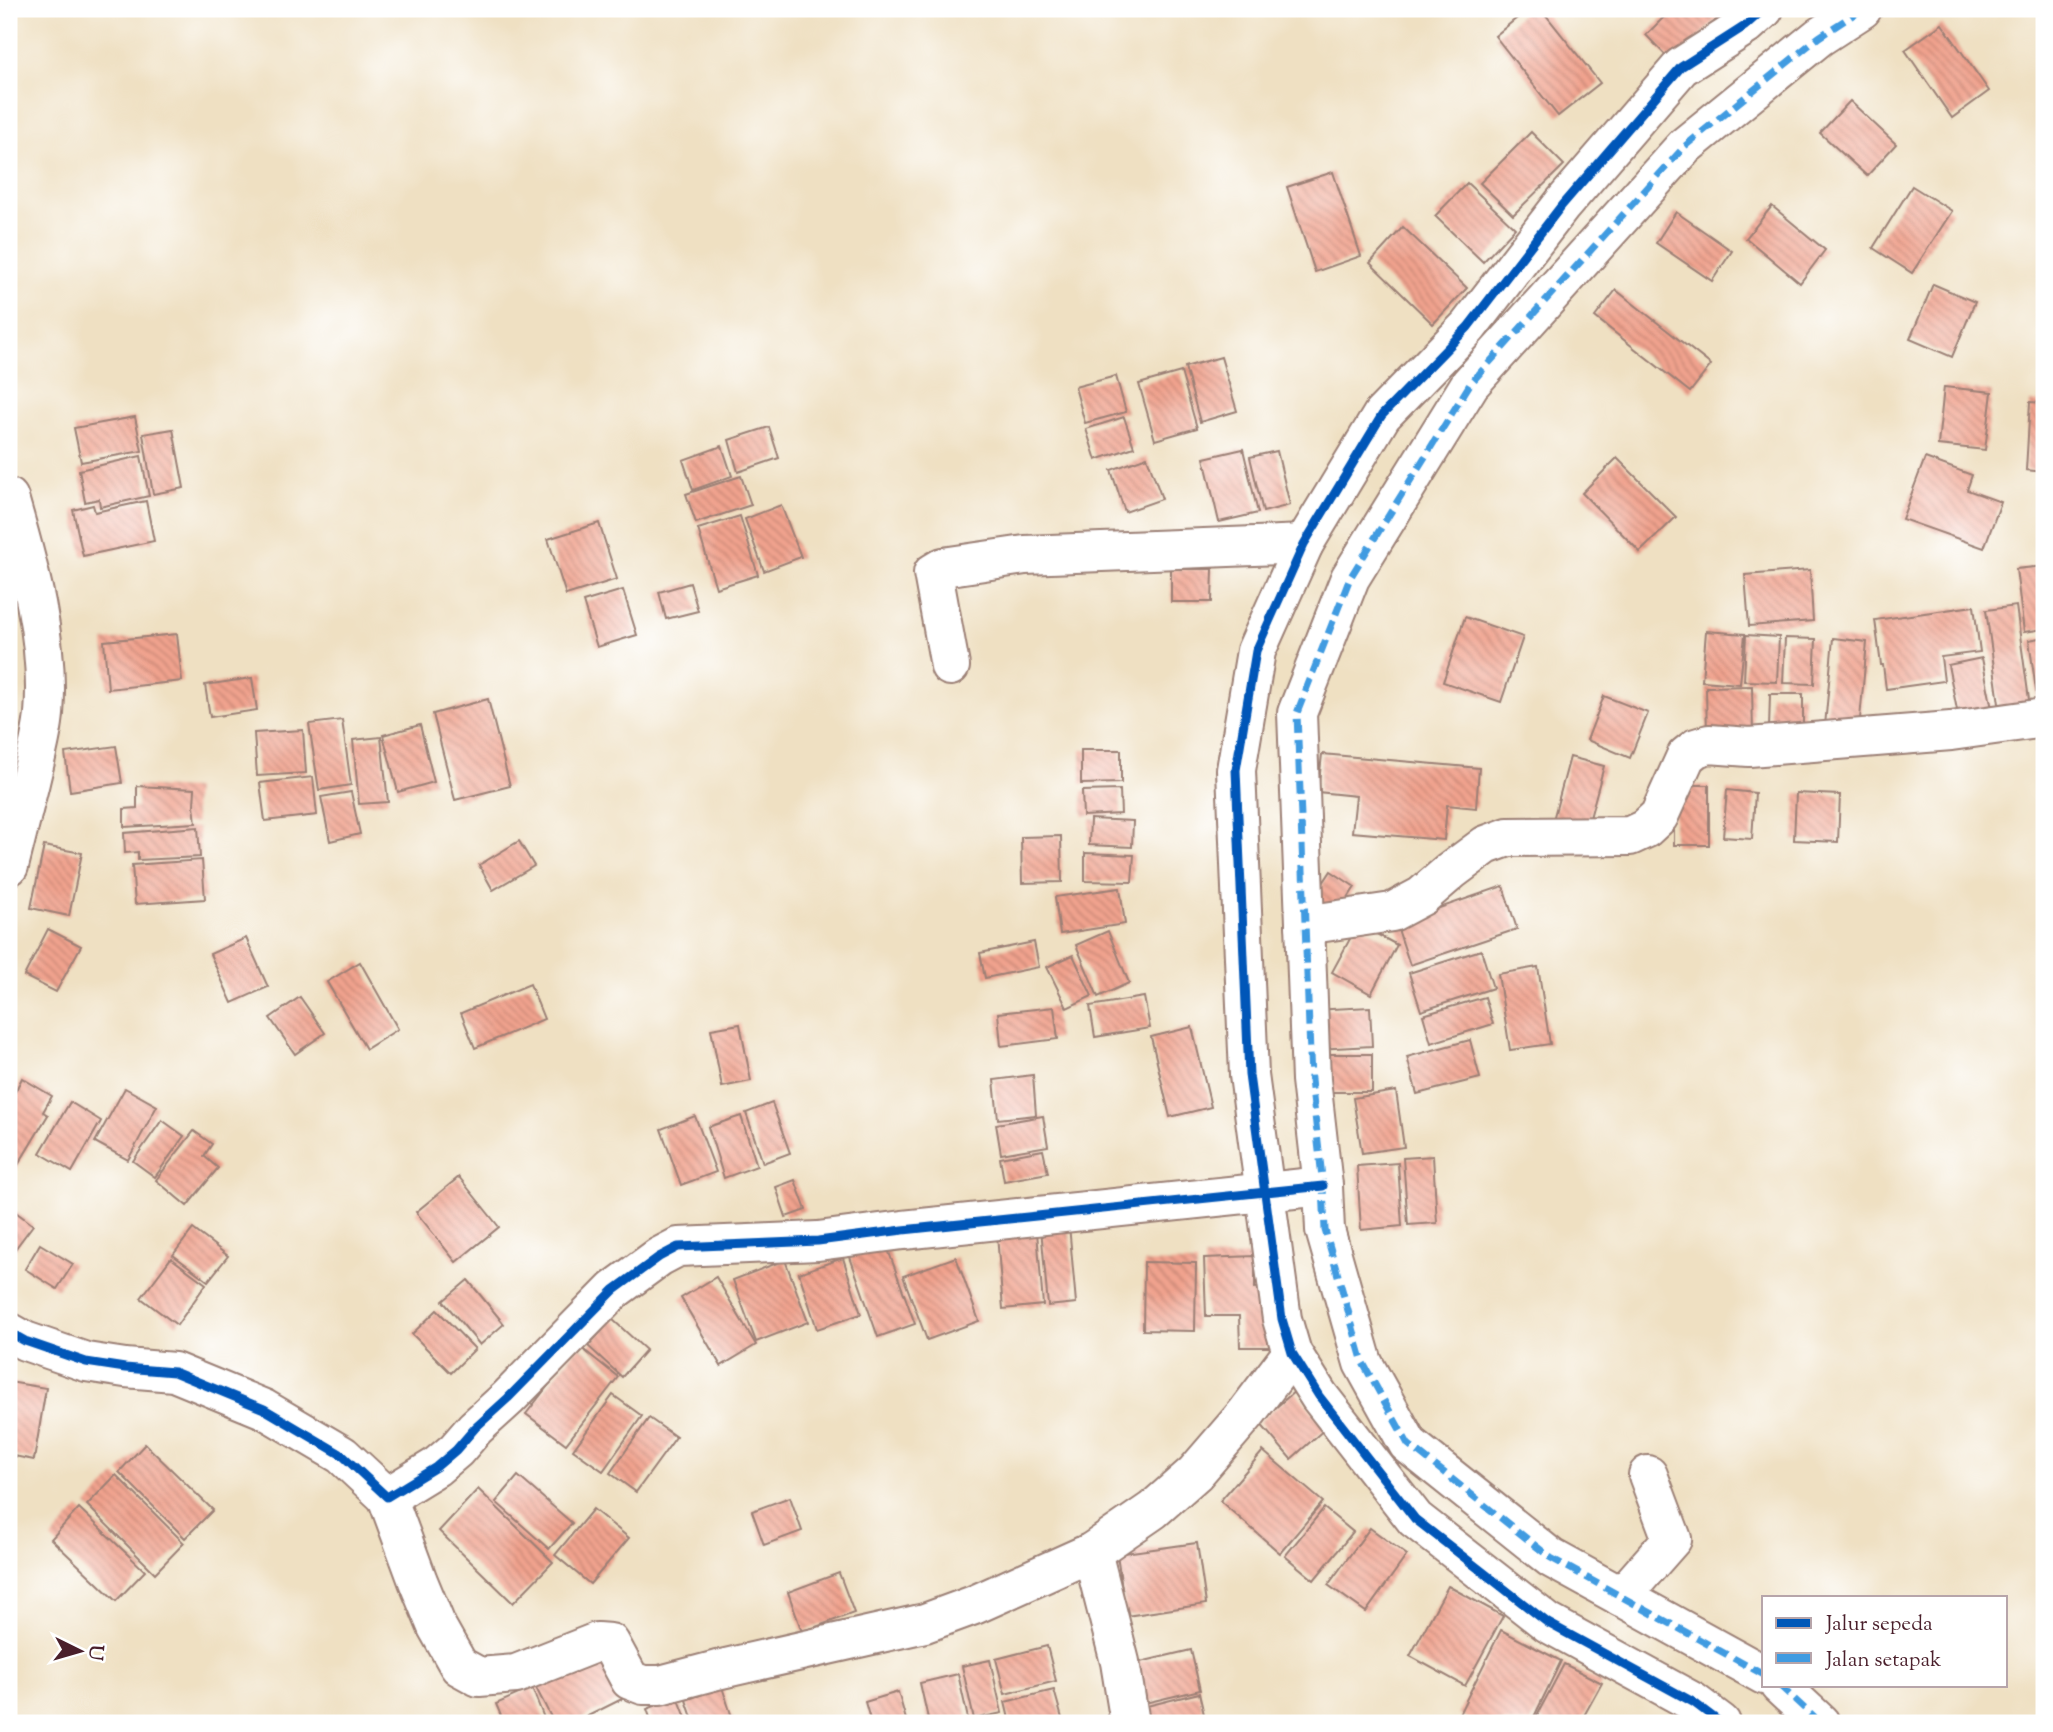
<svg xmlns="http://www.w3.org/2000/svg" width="2053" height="1732" font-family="'Sorts Mill Goudy',serif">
	<defs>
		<pattern id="building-back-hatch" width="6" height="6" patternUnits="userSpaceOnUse" patternTransform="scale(1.75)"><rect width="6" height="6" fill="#f1a38e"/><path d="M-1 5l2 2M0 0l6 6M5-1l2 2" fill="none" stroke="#c58474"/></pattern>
	</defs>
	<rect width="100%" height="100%" fill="#fff"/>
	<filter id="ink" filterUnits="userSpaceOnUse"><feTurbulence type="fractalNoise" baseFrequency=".0143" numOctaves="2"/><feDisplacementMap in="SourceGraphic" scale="14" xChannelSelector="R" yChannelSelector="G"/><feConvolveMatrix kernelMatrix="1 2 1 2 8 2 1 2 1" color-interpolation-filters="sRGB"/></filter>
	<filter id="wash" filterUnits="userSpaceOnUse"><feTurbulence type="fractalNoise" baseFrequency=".00686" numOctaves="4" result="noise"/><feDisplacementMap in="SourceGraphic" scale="28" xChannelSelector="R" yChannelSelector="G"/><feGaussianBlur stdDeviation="1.57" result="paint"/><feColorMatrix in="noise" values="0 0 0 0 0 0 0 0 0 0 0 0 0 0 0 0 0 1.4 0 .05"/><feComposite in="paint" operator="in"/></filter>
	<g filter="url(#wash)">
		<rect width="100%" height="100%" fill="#efe0c2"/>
		<g id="blocks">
			<g fill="url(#building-back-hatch)">
				<polygon points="1528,9 1541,9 1600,83 1558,116 1495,36"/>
				<polygon points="1672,9 1721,9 1724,12 1673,63 1646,35"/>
				<polygon points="1942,24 1989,91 1952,118 1905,50"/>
				<polygon points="1850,101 1896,144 1867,176 1820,133"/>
				<polygon points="1531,132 1564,165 1513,215 1480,183"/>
				<polygon points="1333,172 1361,256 1315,272 1287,187"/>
				<polygon points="1467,183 1515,228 1483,262 1435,216"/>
				<polygon points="1912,186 1952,211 1912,273 1873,248"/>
				<polygon points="1772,206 1825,250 1800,283 1746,238"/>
				<polygon points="1676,212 1732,251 1712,281 1656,243"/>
				<polygon points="1403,227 1467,288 1433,324 1370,263"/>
				<polygon points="1933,284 1975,302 1952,357 1910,339"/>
				<polygon points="1616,290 1711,365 1690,392 1595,317"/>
				<polygon points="1221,357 1237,411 1200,422 1185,367"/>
				<polygon points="1181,372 1197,428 1155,440 1139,384"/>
				<polygon points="1116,376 1126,412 1085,423 1075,387"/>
				<polygon points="1944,387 1992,392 1985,450 1938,445"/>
				<polygon points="2030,402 2044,403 2044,472 2026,470"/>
				<polygon points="135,417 142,451 81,462 74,428"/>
				<polygon points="1124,417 1134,447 1096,460 1086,429"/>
				<polygon points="769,427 779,458 738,472 729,440"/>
				<polygon points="173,429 184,488 153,494 143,434"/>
				<polygon points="722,446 732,476 693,490 683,460"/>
				<polygon points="1243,449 1258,513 1219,522 1204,458"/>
				<polygon points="1277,451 1290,505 1263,512 1250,457"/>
				<polygon points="141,456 149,496 100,507 99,499 85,502 79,470"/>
				<polygon points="1147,457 1162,499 1125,512 1111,470"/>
				<polygon points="1617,458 1676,517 1640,552 1582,493"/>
				<polygon points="1925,458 1972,475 1967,490 2001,502 1984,548 1902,519"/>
				<polygon points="741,476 751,505 696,523 686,494"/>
				<polygon points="146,501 154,541 83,556 73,510 93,505 95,512"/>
				<polygon points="781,505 801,557 764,571 745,519"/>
				<polygon points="740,516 758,575 716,588 698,529"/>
				<polygon points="599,523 617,579 566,595 548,539"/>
				<polygon points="2044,566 2044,629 2024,632 2016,569"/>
				<polygon points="1171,569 1213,569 1212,602 1171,602"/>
				<polygon points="1810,570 1813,621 1749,626 1745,575"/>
				<polygon points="690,583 698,611 666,619 659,592"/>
				<polygon points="623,590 637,635 597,647 583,602"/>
				<polygon points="1974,606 1980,652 1941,657 1944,681 1886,689 1883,665 1881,665 1875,620"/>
				<polygon points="2016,606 2030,707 2000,711 1986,610"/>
				<polygon points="1465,617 1523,637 1501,702 1443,682"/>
				<polygon points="1706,631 1745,634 1740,684 1702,681"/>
				<polygon points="177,634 182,681 108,689 104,641"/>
				<polygon points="1746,635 1779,637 1777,682 1744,681"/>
				<polygon points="2044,637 2044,718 2040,719 2029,640"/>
				<polygon points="1785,638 1816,639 1814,684 1783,683"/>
				<polygon points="1833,638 1867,642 1859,730 1825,726"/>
				<polygon points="1982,658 1993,714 1959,720 1948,665"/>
				<polygon points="252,678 257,710 210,717 205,685"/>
				<polygon points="1752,686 1753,735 1707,736 1706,687"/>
				<polygon points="1770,694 1803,694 1803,731 1769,730"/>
				<polygon points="1604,696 1648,713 1630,758 1587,740"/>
				<polygon points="488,699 510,786 455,800 433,714"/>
				<polygon points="342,720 351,785 319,790 309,724"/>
				<polygon points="420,725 434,782 398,792 383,735"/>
				<polygon points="303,730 306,773 257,776 254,733"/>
				<polygon points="381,737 388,802 359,804 353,740"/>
				<polygon points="116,746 122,783 70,791 65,753"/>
				<polygon points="1081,750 1121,750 1121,783 1081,784"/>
				<polygon points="1322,754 1479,768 1476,808 1447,805 1444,840 1352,832 1356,796 1318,792"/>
				<polygon points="1570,757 1604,766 1587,829 1553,820"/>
				<polygon points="313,777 317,815 265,821 260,783"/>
				<rect x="1674" y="785" width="35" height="60"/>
				<polygon points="137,786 195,789 194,805 196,823 124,827 124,809 137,808"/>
				<polygon points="1120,790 1121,814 1083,816 1082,791"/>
				<polygon points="1727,790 1755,793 1752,839 1723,837"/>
				<polygon points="351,792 360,834 330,841 321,797"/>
				<polygon points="1796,793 1840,795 1838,842 1794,840"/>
				<polygon points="1090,819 1133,821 1132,847 1089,845"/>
				<polygon points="198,827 200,857 138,860 138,852 125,853 124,833"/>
				<polygon points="1061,836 1062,882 1022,883 1021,837"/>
				<polygon points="519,841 534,866 493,890 479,865"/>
				<polygon points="44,846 82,853 69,916 31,908"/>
				<polygon points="1085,853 1134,855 1132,882 1085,881"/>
				<polygon points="202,860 205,899 135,904 132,865"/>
				<polygon points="1331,871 1355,887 1338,913 1314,897"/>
				<polygon points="1503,886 1517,929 1410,965 1396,923"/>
				<polygon points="1120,888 1125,924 1060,934 1055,897"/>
				<polygon points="1358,924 1397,945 1371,994 1332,972"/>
				<polygon points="48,929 81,946 56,992 24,976"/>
				<polygon points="1108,931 1129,983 1098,997 1076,945"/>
				<polygon points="246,938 268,987 232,1003 210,954"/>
				<polygon points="1034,942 1039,967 985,978 980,953"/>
				<polygon points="1481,950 1493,988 1421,1011 1409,973"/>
				<polygon points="1073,955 1092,996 1067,1008 1047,967"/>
				<polygon points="360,962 398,1029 366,1049 327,982"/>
				<polygon points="1538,967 1550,1044 1510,1050 1498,974"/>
				<polygon points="530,984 544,1019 475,1048 461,1013"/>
				<polygon points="300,997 325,1033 295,1054 270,1018"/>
				<polygon points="1144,997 1150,1028 1095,1037 1090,1006"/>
				<polygon points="1485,997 1493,1024 1431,1043 1423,1015"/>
				<polygon points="1054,1007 1058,1039 1001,1046 998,1013"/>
				<polygon points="1370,1007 1372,1046 1316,1049 1313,1010"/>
				<polygon points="740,1024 751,1081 722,1087 711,1029"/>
				<polygon points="1192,1027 1211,1107 1170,1117 1151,1037"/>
				<polygon points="1470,1040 1480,1078 1417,1094 1407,1057"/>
				<rect x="1321" y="1054" width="51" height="38"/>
				<polygon points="1033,1075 1036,1115 998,1119 994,1080"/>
				<polygon points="22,1078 52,1096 43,1112 48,1115 15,1170 9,1166 9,1090 14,1094"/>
				<polygon points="125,1088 157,1106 128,1160 95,1142"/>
				<polygon points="1396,1091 1404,1147 1362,1153 1353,1098"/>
				<polygon points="70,1102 101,1121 72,1172 40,1153"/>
				<polygon points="772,1103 790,1153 763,1163 746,1113"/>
				<polygon points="695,1116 716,1172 681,1185 661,1129"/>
				<polygon points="741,1116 757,1166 724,1178 708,1127"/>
				<polygon points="1043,1116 1048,1146 1001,1154 996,1124"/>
				<polygon points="162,1120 184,1136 155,1177 133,1161"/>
				<polygon points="194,1131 212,1144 204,1156 218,1168 187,1206 156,1180"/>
				<polygon points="1043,1150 1048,1173 1004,1181 1000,1158"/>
				<polygon points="1433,1156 1437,1223 1408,1225 1403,1158"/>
				<polygon points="1398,1163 1402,1226 1361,1230 1357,1166"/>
				<polygon points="459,1177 499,1227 456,1262 416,1212"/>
				<polygon points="795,1180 806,1210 786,1217 776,1187"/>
				<polygon points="9,1207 33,1225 15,1249 9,1244"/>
				<polygon points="1069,1225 1076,1303 1048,1306 1041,1228"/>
				<polygon points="193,1229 228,1256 208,1281 173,1255"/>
				<polygon points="1037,1232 1043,1305 1003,1309 997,1235"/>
				<polygon points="40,1244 73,1264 57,1289 25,1269"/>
				<polygon points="886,1244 915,1324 878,1337 850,1257"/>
				<polygon points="1255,1256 1255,1288 1267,1287 1269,1347 1240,1347 1239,1316 1206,1316 1204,1258"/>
				<polygon points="956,1257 979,1321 927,1340 903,1276"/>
				<polygon points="171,1258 206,1284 177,1325 141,1298"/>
				<polygon points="843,1258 861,1314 817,1329 799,1273"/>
				<polygon points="785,1260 808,1322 756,1342 733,1280"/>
				<polygon points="1144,1262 1196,1263 1195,1331 1143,1330"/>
				<polygon points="716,1277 756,1345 721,1366 681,1298"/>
				<polygon points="468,1280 504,1324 480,1345 443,1301"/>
				<polygon points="437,1310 475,1349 451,1373 412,1334"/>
				<polygon points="612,1319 646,1350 622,1377 588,1346"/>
				<polygon points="579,1346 618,1377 566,1444 526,1414"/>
				<polygon points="9,1382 46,1388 34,1460 9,1455"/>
				<polygon points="1295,1391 1326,1428 1291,1459 1259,1422"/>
				<polygon points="613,1395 642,1416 603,1471 573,1450"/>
				<polygon points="649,1418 676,1437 636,1492 610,1473"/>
				<polygon points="145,1444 213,1510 185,1538 119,1472"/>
				<polygon points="1263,1451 1323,1502 1280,1553 1220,1501"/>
				<polygon points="116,1475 184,1543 155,1573 87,1505"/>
				<polygon points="518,1476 572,1523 549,1549 496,1502"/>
				<polygon points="478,1489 553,1562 513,1603 439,1531"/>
				<polygon points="790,1497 802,1531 764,1545 752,1511"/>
				<polygon points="79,1508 145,1571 116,1601 51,1539"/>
				<polygon points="1324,1508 1353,1532 1314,1580 1285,1556"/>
				<polygon points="593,1509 629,1538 590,1584 555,1555"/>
				<polygon points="1370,1528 1407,1555 1366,1612 1328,1585"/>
				<polygon points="1197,1543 1206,1604 1126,1616 1117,1554"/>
				<polygon points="839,1573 854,1613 802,1632 788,1592"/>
				<polygon points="1448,1586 1503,1616 1465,1686 1410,1656"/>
				<polygon points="1501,1630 1561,1661 1531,1723 1477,1723 1459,1714"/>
				<polygon points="1047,1646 1056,1681 1005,1694 996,1659"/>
				<polygon points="602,1649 626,1697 574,1723 554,1723 534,1684"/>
				<polygon points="1191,1650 1200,1690 1145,1703 1136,1663"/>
				<polygon points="990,1660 1002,1713 974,1719 962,1666"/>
				<polygon points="1564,1664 1602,1683 1580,1723 1548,1723 1536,1717"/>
				<polygon points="958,1674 969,1723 929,1723 920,1683"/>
				<polygon points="722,1687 734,1723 694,1723 686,1700"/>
				<polygon points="532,1688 546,1723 504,1723 496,1704"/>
				<polygon points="1054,1690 1063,1722 1056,1723 1010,1723 1005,1702"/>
				<polygon points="898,1692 907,1723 871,1723 865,1702"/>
				<polygon points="1199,1693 1206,1723 1147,1723 1143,1707"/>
				<polygon points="678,1697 688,1723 652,1723 647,1709"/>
			</g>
		</g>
	</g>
	<g filter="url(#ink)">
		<use href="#blocks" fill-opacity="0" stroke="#9c8076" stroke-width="2"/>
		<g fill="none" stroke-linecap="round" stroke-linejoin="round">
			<defs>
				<g id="minor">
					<path d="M9 498C29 567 50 641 44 714 42 737 35 760 30 782 23 810 16 838 9 866"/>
					<polyline points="950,666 933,573 943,567 1025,555 1304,544"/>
					<polyline points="1305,925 1392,912 1422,896 1451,871 1486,845 1508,837 1630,836 1645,829 1659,816 1686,756 1696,748 1709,744 1749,747 1951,731 2044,718"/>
					<polyline points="9,1332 25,1341 86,1362 125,1368 174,1372 264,1409 342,1455 387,1497 436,1467 456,1450 475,1428 508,1398 614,1290 659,1257 678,1247 818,1241 903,1230 1323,1186"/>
					<polyline points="387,1497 418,1581 437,1627 459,1666 479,1677 516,1674 597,1642 610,1643 630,1680 643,1685 660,1685 717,1670 925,1623 974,1605 1092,1552 1153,1510 1195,1473 1245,1415 1292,1353"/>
					<polyline points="1092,1552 1120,1662 1130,1723"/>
					<polyline points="1621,1597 1672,1539 1648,1475"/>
					<polyline points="1764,1675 1551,1558 1408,1444 1363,1363 1325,1230 1323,1186 1311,1080 1297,713 1350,578 1470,384 1685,146 1819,37 1862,9"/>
					<polyline points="1779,1685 1820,1723"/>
					<polyline points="1721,1723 1693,1702 1548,1623 1415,1519 1319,1396 1292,1353 1282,1319 1249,1075 1236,770 1256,651 1304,544 1382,415 1468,327 1562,205 1681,67 1745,26 1764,9"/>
				</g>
			</defs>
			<use href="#minor" stroke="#9c8076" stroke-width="42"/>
			<use href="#minor" stroke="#fff" stroke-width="38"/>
			<g stroke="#409be1" stroke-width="7" stroke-dasharray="14 7" stroke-linecap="butt">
				<polyline points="1764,1675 1551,1558 1408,1444 1363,1363 1325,1230 1323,1186 1311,1080 1297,713 1350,578 1470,384 1685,146 1819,37 1862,9"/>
				<polyline points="1779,1685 1820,1723"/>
			</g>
			<defs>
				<g id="cycleway">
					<polyline points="9,1332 25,1341 86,1362 125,1368 174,1372 264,1409 342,1455 387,1497 436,1467 456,1450 475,1428 508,1398 614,1290 659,1257 678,1247 818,1241 903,1230 1323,1186"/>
					<polyline points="1721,1723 1693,1702 1548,1623 1415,1519 1319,1396 1292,1353 1282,1319 1249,1075 1236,770 1256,651 1304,544 1382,415 1468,327 1562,205 1681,67 1745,26 1764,9"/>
				</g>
			</defs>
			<use href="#cycleway" stroke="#fff" stroke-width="13"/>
			<use href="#cycleway" stroke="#0057b8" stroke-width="9"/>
		</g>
	</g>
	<rect width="2053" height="1732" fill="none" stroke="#fff" stroke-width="35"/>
	<rect x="1762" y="1596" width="245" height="91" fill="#ffffff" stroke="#b7a5aa" stroke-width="2"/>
	<rect x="1776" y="1618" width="35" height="10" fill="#0057b8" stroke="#b7a5aa" stroke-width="2"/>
	<text x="1826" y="1630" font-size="21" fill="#4a1f2b">Jalur sepeda</text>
	<rect x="1776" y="1653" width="35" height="10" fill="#409be1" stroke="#b7a5aa" stroke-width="2"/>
	<text x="1826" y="1666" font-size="21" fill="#4a1f2b">Jalan setapak</text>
	<g transform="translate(80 1651) rotate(95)" stroke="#ffffff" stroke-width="5" paint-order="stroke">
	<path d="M0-5L12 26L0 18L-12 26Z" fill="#4a1f2b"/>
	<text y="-10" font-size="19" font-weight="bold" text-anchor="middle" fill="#4a1f2b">U</text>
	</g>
</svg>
